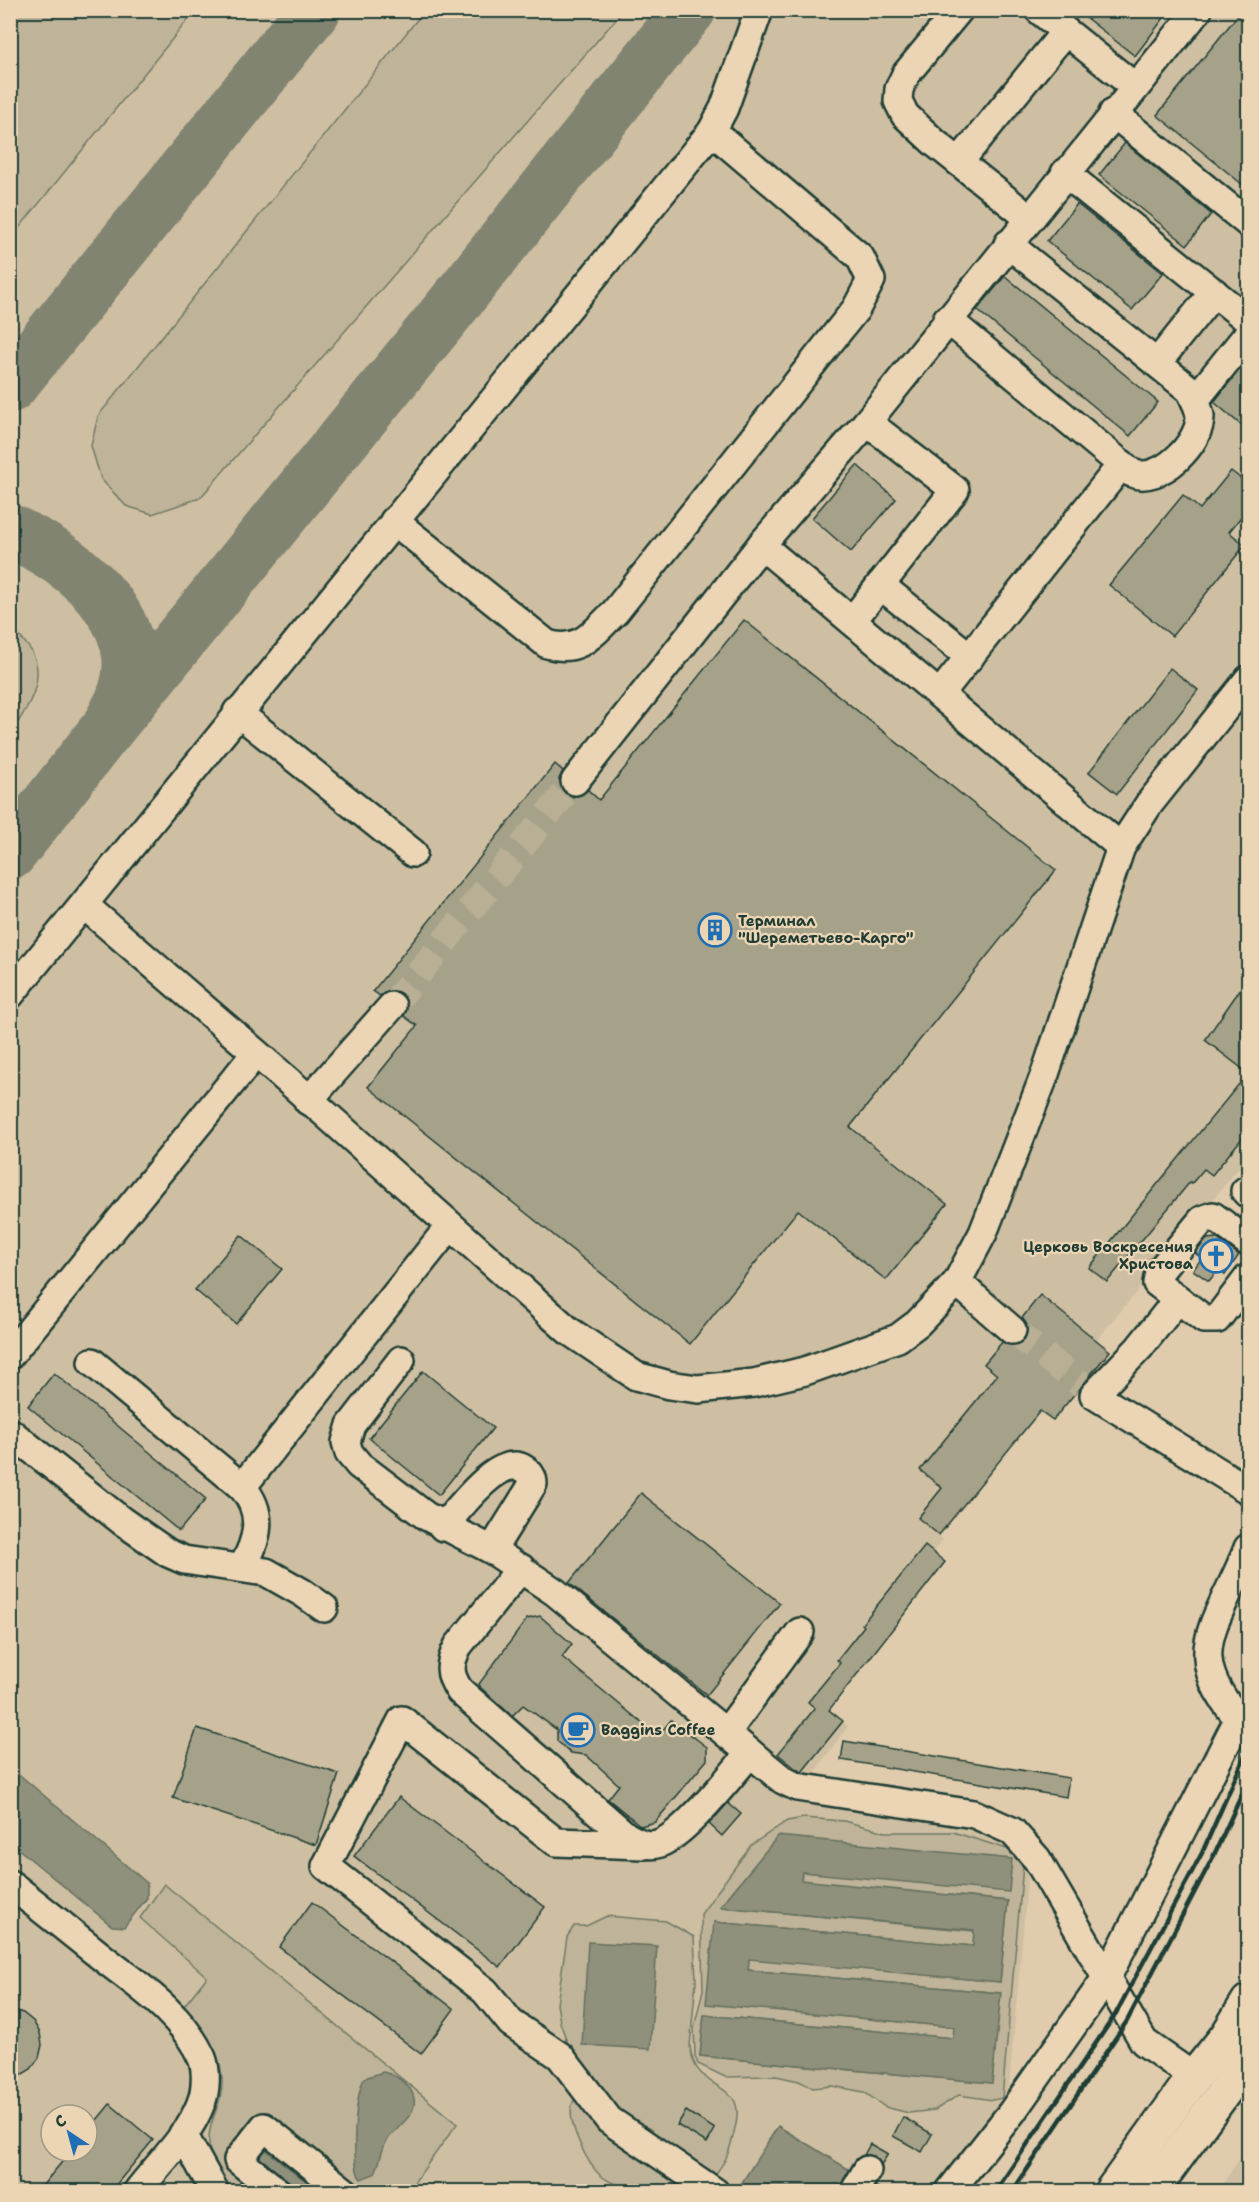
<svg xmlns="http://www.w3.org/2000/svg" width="1259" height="2202" font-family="'Shantell Sans',sans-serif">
	<rect width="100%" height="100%" fill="#e0ccad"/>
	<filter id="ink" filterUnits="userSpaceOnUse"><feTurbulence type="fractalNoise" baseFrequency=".0167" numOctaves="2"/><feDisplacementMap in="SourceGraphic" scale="12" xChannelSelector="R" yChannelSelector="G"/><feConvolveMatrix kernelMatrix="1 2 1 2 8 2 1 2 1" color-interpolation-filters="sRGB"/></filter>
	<g filter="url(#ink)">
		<g fill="#cfbfa2" fill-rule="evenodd">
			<path d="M11 11H1248V1157L1097 1340 1110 1351 1053 1420 1040 1411 939 1535 943 1539 933 1552 945 1562 829 1710 848 1726 793 1802 972 1828 1004 1843 1029 1865 1007 2110 943 2191H11ZM51 2115H87V2151H51Z"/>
			<polygon points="1248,2147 1248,2191 1217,2191"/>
		</g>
		<g fill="#bfb499" stroke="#6f7866" stroke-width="1.5" fill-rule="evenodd">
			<polygon points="11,10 195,11 11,238 10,11"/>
			<polygon points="424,11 623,11 200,498 152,514 126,506 101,479 91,446 98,416"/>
			<path d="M11 627C18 635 27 643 32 652 47 681 26 710 11 733Z"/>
			<path d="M804 1818 844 1821 886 1832H953L1007 1849 1023 1866 1002 2098 993 2100 959 2095 935 2110 909 2113 885 2107 864 2092 832 2086 813 2088 799 2081 776 2076 725 2077 698 2064 695 2056 694 2028 703 1990 701 1914 751 1845 787 1821ZM778 1836 802 1872 801 1881 1008 1901 1000 1982 749 1958 748 1970 1000 1993 992 2083 700 2056 704 2015 953 2038 954 2027 707 2003 715 1922 973 1946 974 1931 720 1907Z"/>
			<path d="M164 1884 457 2124 408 2191H222C216 2174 208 2157 209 2138 209 2124 217 2111 220 2098 230 2060 205 2036 179 2012L207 1977 140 1918Z"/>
			<path d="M607 1916 666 1921 694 1937 696 1981 690 2046C692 2058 694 2067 703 2075 718 2091 743 2090 736 2124 733 2136 731 2149 725 2160 719 2171 710 2179 706 2191H629C621 2184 609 2183 601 2176 587 2164 567 2123 572 2105 574 2098 579 2090 582 2084L560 2022 557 2004 567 1937 574 1926H586Z"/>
		</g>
		<g fill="#90917b" stroke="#636f5f" stroke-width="1.5">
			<polygon points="21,1776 147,1883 147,1898 124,1927 112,1926 11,1843 11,1777"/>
			<polygon points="778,1836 1012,1859 1009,1892 802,1872 801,1880 1008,1901 1000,1982 749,1959 748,1970 1001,1993 992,2083 700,2056 704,2015 953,2038 954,2027 706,2004 714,1922 973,1946 974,1930 720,1907"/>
			<polygon points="588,1942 657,1946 650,2049 582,2045"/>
			<path d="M383 2072C395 2074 403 2080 410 2089 425 2111 398 2125 388 2139 380 2150 381 2164 374 2174L361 2179C350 2170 355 2088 365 2078Z"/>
			<polygon points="778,2126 884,2191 746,2192 739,2187"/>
			<polygon points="263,2148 319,2191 296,2191 255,2159"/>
		</g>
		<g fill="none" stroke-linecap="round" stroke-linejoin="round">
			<g stroke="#808470" stroke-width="54">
				<polyline points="10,386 314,10"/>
				<path d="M10 531C80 562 165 632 114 716"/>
				<polyline points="10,853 103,734 449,310 689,10"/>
			</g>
		</g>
		<g fill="#a6a28a" stroke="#1f3d34" stroke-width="1.5">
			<polygon points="1076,10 1170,10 1135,56"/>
			<polygon points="1242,10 1248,10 1248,189 1157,115"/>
			<polygon points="1125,143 1211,214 1187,245 1099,175"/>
			<polygon points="1077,204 1163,273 1132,310 1047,241"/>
			<polygon points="1005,276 1158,402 1130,436 977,310"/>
			<polygon points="1248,359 1248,431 1214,402"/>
			<polygon points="857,465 896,499 851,552 812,518"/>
			<polygon points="1231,471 1248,484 1248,508 1229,532 1245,545 1172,636 1109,585 1183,495 1200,509"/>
			<polygon points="744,620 1056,870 850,1127 947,1204 886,1280 798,1210 690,1344 368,1087 417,1026 404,1016 407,1002 402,994 388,991 380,996 373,991 555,764 563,771 559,779 565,793 573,797 588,790 599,800"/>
			<polygon points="1170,668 1198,690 1117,794 1089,772"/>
			<polygon points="1248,978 1248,1073 1205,1040"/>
			<polygon points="1248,1073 1248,1131 1212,1175 1204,1169 1192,1183 1190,1182 1107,1282 1089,1268"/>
			<polygon points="241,1235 282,1269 236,1324 195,1290"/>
			<polygon points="1216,1238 1239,1255 1225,1275 1218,1270 1209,1281 1193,1270 1202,1258 1195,1253 1207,1239"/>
			<polygon points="1040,1295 1110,1351 1053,1420 1040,1411 939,1535 918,1518 942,1488 920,1470 997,1375 984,1364 1002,1342 1017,1345 1024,1340 1027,1325 1022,1318"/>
			<polygon points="423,1371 493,1428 439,1495 369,1438"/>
			<polygon points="54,1373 206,1499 179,1531 28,1406"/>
			<polygon points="641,1493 780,1603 707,1695 569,1583"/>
			<polygon points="925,1546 945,1562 829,1710 843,1721 802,1772 795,1768 778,1754 815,1708 808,1702 840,1663 837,1660 864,1626 862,1624"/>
			<polygon points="540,1616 572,1644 562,1657 658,1736 671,1720 707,1747 707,1760 655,1822 641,1826 608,1799 619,1785 586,1755 571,1753 557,1741 557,1730 523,1705 512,1716 481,1688 479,1684 527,1619"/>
			<polygon points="197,1728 339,1774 316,1845 173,1798"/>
			<polygon points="844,1741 1069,1778 1066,1797 841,1760"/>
			<polygon points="399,1797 545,1907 500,1967 354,1856"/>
			<polygon points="728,1803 741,1814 722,1836 709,1824"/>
			<polygon points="312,1902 454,2009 421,2054 279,1947"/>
			<polygon points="10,2009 23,2013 33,2021 40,2033 42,2045 39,2058 31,2069 10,2082"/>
			<polygon points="110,2104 153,2140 110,2192 37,2192 71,2151 87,2151 87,2132"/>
			<polygon points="686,2111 715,2129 707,2143 677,2125"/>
			<polygon points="903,2117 932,2134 922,2152 893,2136"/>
			<polygon points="870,2144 888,2154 881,2165 874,2156 864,2155"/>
		</g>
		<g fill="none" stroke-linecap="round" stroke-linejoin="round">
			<g stroke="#b9af95" stroke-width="27" stroke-dasharray="27 14" stroke-linecap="butt">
				<polyline points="392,1006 575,781"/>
				<polyline points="1012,1330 1082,1385"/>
			</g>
			<defs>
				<g id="minor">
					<polyline points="959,10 906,74 899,89 898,101 905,115 935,143 1029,218"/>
					<polyline points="1039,10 1135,87"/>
					<polyline points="1113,113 1248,223"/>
					<polyline points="959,162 1065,32"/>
					<polyline points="1065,173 1248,320"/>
					<path d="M947 319 1132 473C1159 485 1201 443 1200 416 1199 407 1194 398 1190 390L1008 244"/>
					<polyline points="1157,363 1214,292"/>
					<polyline points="1195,400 1248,334"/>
					<path d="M394 521 547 644C580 654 593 633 615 612L856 309 871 280 860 257 712 131"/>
					<polyline points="880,585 970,657"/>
					<polyline points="852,621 955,490 867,422"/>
					<polyline points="940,694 1122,464"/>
					<polyline points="237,712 413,853"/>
					<polyline points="575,781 761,545"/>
					<polyline points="1121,847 1149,804 1248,680"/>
					<polyline points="84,905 293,1085 569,1331 636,1376 669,1385 698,1389 754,1383 805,1371 898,1338 918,1323 957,1282"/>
					<polyline points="10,995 712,131 724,108 759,10"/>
					<polyline points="308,1101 392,1006"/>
					<polyline points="1245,1191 1248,1194"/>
					<polyline points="1248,1242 1213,1216 1202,1220 1159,1272 1157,1283 1204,1319 1217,1319 1248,1278"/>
					<polyline points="1178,1299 1139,1348 1094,1395 1248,1490"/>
					<polyline points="1012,1330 957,1282 983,1233 1045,1074 1121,847 761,545 867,422 1198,10"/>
					<polyline points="10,1355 255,1054"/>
					<polyline points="401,1360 351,1425 346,1442 349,1453 359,1465 426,1516 492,1550 555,1592 783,1780 797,1787 974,1814 1012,1831 1037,1859 1144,2042 1194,2077"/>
					<path d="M92 1362 242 1487C265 1513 258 1540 242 1568"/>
					<polyline points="10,1432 122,1521 168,1553 184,1560 266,1572 303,1593 324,1608"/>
					<polyline points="242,1487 450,1226"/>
					<path d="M443 1527C458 1510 499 1453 524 1469 530 1472 533 1478 533 1484L492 1550"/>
					<path d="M1248 1548C1218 1627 1175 1653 1248 1729"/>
					<path d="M521 1568 458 1646C449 1664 448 1674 460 1691L626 1836C636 1841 645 1847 657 1844 683 1837 731 1775 750 1753"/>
					<polyline points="726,1733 800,1632"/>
					<polyline points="644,1845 556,1842 402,1720 326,1866 485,1991 511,2023 560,2056 609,2120 715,2192"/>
					<path d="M10 1884C41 1908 72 1933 103 1958 139 1986 183 2015 202 2058 207 2070 206 2091 201 2103 189 2136 158 2164 137 2192"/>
					<polyline points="183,2134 215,2192"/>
					<polyline points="278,2192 238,2160 264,2127 345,2192"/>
					<polyline points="854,2192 867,2170"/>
					<polyline points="949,2192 1012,2112 1107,1977 1239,1718"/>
				</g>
				<g id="major">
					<polyline points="1111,2192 1194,2077 1227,2036 1248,2002"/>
					<polyline points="1151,2192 1248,2059"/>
				</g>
			</defs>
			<use href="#minor" stroke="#1f3d34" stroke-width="32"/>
			<use href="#major" stroke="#1f3d34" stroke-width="38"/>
			<use href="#minor" stroke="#ecd5b5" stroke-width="27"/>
			<use href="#major" stroke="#ecd5b5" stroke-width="33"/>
			<g stroke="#1f3d34" stroke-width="4.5">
				<polyline points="995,2192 1115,2015 1202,1853 1248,1749"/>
				<polyline points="1012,2192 1127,2021 1213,1857 1248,1781"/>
			</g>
		</g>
	</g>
	<defs>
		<symbol id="building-ring" viewBox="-11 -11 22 22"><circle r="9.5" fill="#ecd5b5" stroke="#1f6fb2" stroke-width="1.5"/><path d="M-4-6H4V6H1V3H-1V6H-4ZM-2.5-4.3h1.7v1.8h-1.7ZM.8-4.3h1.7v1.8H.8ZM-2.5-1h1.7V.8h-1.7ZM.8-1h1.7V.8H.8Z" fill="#1f6fb2"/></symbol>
		<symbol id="church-ring" viewBox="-11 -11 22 22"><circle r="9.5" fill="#ecd5b5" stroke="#1f6fb2" stroke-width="1.5"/><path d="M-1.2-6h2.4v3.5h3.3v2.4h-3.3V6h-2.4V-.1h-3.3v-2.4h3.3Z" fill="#1f6fb2"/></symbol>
		<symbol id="cafe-ring" viewBox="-11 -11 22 22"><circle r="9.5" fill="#ecd5b5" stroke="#1f6fb2" stroke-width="1.5"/><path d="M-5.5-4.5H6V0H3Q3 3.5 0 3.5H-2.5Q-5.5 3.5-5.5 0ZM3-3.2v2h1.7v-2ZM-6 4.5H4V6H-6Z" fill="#1f6fb2"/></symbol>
	</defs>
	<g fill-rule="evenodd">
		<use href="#building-ring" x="696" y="911" width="38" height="38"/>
		<use href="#church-ring" x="1197" y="1237" width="38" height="38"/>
		<use href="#cafe-ring" x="559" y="1711" width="38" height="38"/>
	</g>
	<g text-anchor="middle" stroke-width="4.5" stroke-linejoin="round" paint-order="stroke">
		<g font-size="15" font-weight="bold" fill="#1f3d34" stroke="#ecd5b5" text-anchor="start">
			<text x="738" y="926">Терминал<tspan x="738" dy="17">"Шереметьево-Карго"</tspan></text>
			<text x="1193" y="1252" text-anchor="end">Церковь Воскресения<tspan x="1193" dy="17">Христова</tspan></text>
			<text x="601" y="1735">Baggins Coffee</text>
		</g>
	</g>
	<rect width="1259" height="2202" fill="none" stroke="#ecd5b5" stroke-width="36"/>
	<rect x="18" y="18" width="1223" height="2166" fill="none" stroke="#1f3d34" stroke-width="2" filter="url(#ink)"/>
	<g transform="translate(69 2133) rotate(324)"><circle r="28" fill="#ecd5b5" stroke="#9a9881" stroke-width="1.5"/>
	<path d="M0-4.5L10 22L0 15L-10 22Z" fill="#1f6fb2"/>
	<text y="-9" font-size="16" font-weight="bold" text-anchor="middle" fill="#1f3d34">С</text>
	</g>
</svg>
